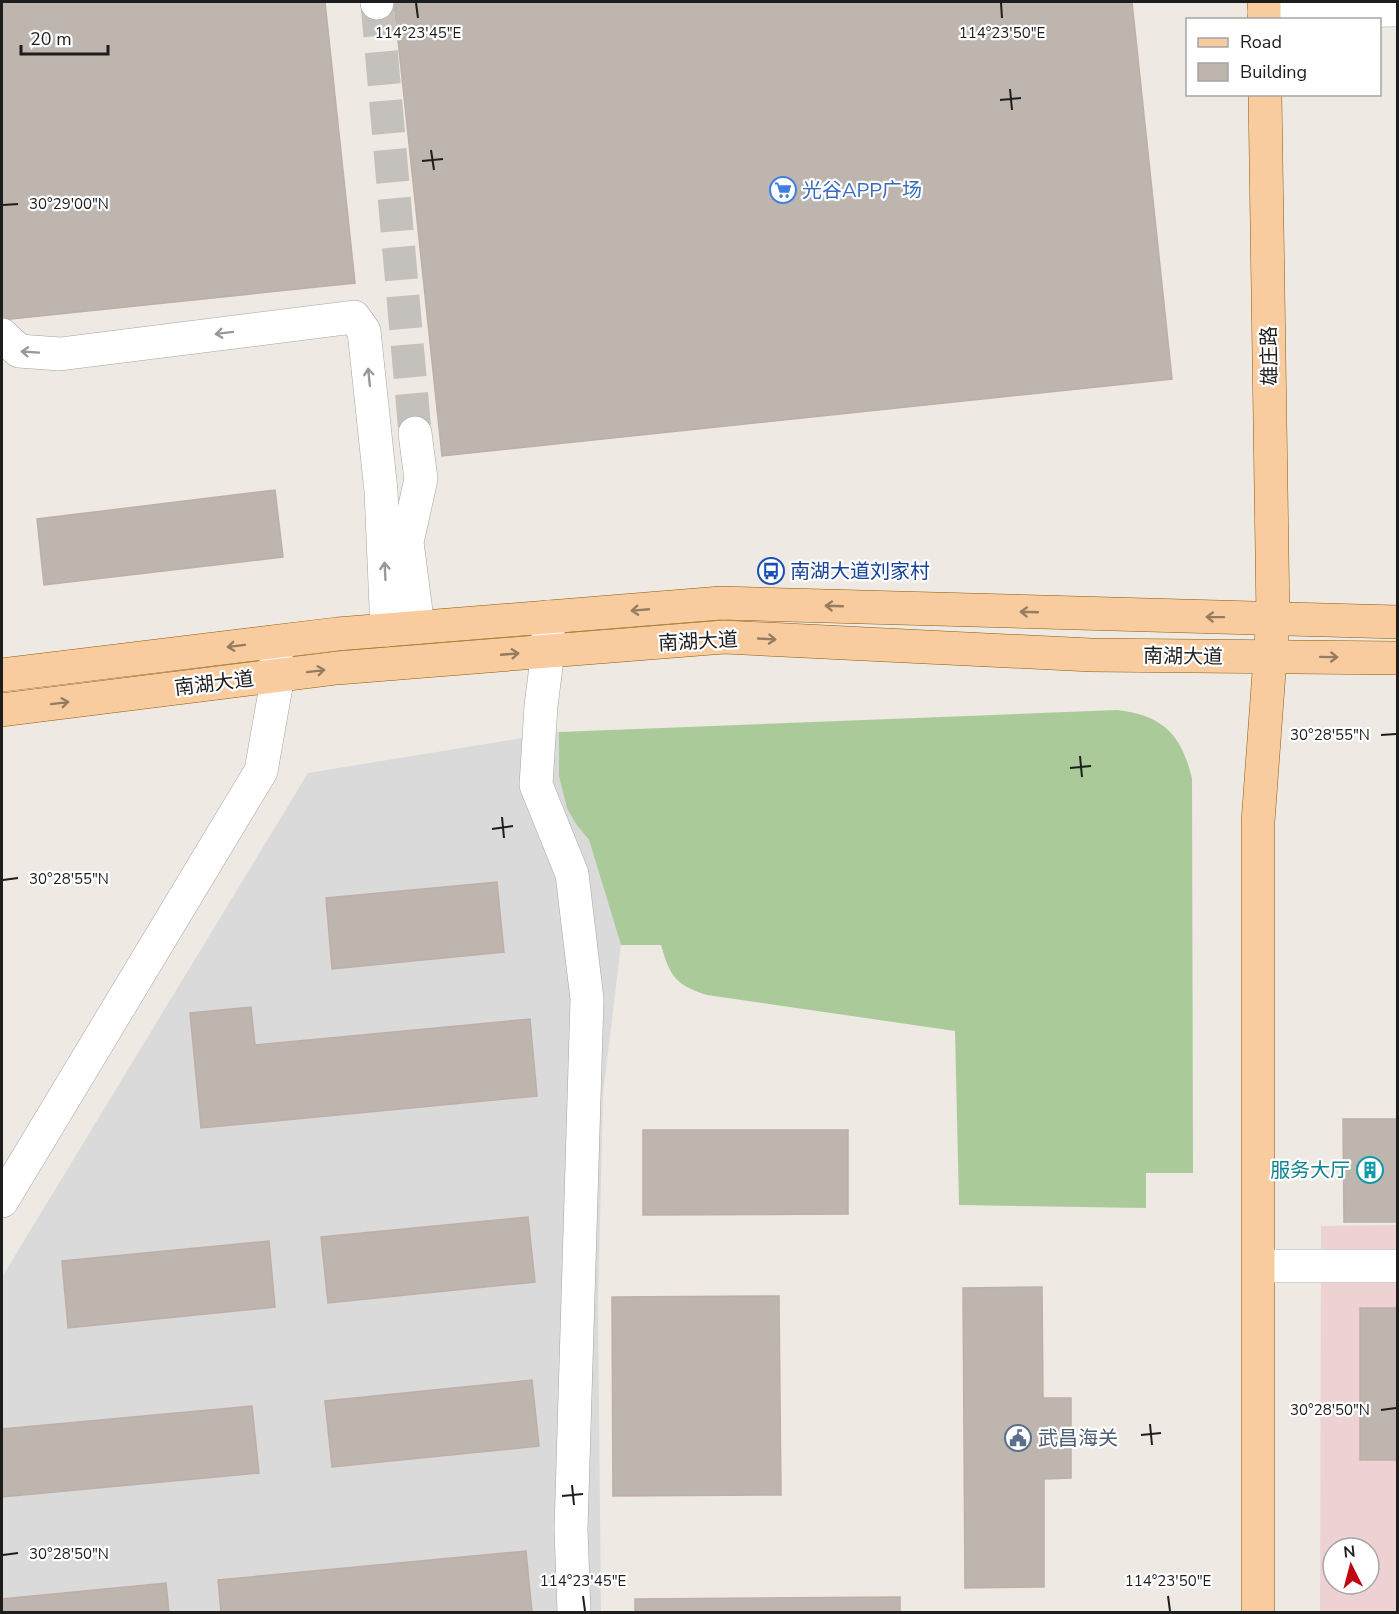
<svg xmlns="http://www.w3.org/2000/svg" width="1399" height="1614" font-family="'Nunito Sans','Noto Sans SC',sans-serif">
	<rect width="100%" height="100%" fill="#eee9e3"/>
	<polygon fill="#dbdada" points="559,732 559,776 576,824 589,840 621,945 603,1094 598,1306 601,1612 2,1612 2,1277 308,773"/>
	<path fill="#eed2d3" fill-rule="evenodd" d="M1397 1225V1612H1320L1321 1226ZM1333 1548H1369V1584H1333Z"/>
	<path fill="#aacb99" d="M1117 710C1163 715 1182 735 1192 779L1193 1173H1146V1208L959 1205 955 1031 707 995C675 985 670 976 661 945H621L589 840 576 824 567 808 559 776V732Z"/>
	<g fill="#beb5af" stroke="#bfafa6" stroke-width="1.5">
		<polygon points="2,2 325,2 355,283 2,320"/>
		<polygon points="394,2 1132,2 1172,379 442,456"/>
		<polygon points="275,490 283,557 44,585 37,519"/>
		<polygon points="497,882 504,952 332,969 326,898"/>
		<polygon points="251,1007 255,1045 530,1019 537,1096 201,1128 190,1013"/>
		<polygon points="1343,1119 1398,1119 1398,1222 1344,1222"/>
		<polygon points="643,1130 848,1130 848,1214 643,1215"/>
		<polygon points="528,1217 535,1282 328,1303 321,1237"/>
		<polygon points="269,1241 275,1307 68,1328 62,1261"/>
		<polygon points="1042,1287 1043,1398 1071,1398 1071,1478 1044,1479 1044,1587 965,1588 963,1288"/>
		<polygon points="779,1296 781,1495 613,1496 612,1297"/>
		<rect x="1360" y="1308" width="38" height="152"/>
		<polygon points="532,1380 539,1446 332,1467 325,1401"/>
		<polygon points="252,1406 259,1473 2,1497 2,1429"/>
		<polygon points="526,1551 532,1612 221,1612 218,1580"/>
		<polygon points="166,1583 169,1612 2,1612 2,1599"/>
		<polygon points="900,1597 900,1612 635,1612 635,1599"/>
	</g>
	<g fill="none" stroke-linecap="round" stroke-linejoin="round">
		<polyline stroke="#c4c0bb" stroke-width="33" stroke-dasharray="33 16" stroke-linecap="butt" points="377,3 415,433"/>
		<defs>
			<g id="minor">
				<polyline points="377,2 377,3"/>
				<polyline points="1264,12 1398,10"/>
				<polyline points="2,335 19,351 60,354 354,317 364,331 381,491 387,630"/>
				<polyline points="415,433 421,479 407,542 418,627"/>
				<polyline points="548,617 548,651 541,706 536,785 572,874 587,999 571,1529 574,1612"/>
				<polyline points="2,1201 261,771 278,675 275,650"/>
				<polyline points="1259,1266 1398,1266"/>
			</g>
			<g id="major">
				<polyline points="1264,2 1264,20"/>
				<polyline points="2,675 337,634 721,603 1398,622"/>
				<polyline points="2,710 337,668 724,637 1091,655 1398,658"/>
				<polyline points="1258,1612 1258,822 1273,618 1265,94"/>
			</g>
		</defs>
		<use href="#minor" stroke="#a4a4a4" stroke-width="34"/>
		<use href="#major" stroke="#8f5b06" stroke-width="34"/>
		<use href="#minor" stroke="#fff" stroke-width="33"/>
		<use href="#major" stroke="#f8cc9e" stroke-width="33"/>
	</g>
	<defs><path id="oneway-shaft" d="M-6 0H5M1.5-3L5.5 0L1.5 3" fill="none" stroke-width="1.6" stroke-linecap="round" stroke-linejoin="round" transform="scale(1.5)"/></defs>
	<g stroke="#999">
		<use href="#oneway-shaft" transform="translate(224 333) rotate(173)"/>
		<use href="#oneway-shaft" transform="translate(30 352) rotate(-176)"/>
		<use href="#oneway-shaft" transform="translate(369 377) rotate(-96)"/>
		<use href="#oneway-shaft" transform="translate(385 571) rotate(-93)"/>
	</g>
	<g stroke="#957d64">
		<use href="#oneway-shaft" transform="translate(834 606) rotate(-178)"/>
		<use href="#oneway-shaft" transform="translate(640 610) rotate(175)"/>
		<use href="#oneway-shaft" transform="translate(1029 612) rotate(-178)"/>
		<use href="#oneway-shaft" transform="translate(1215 617) rotate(-179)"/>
		<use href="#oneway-shaft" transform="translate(767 639) rotate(3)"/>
		<use href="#oneway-shaft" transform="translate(236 646) rotate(173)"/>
		<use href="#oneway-shaft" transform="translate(510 654) rotate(-5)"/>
		<use href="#oneway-shaft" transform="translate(1329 657) rotate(1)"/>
		<use href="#oneway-shaft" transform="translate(316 671) rotate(-7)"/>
		<use href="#oneway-shaft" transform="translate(60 703) rotate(-7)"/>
	</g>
	<path fill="none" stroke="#1d1d1d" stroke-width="2" d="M416 3 418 18M1001 3 1002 18M1010 89 1012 110M1000 100 1021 98M431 150 434 170M422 161 443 159M3 205 18 204M1381 735 1396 734M1080 756 1082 777M1070 768 1091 766M502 817 504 838M492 829 513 826M3 880 18 878M1381 1410 1396 1408M1150 1424 1152 1445M1141 1435 1161 1433M572 1485 574 1505M562 1496 583 1494M3 1555 18 1553M583 1596 585 1611M1168 1596 1170 1611"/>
	<defs>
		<symbol id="supermarket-ring" viewBox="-11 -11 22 22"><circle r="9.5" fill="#fff" stroke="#3f7fe0" stroke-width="1.5"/><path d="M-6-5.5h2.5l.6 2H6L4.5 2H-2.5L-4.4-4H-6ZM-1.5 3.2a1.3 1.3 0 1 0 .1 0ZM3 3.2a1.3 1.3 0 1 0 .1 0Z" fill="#3f7fe0"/></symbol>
		<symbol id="bus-ring" viewBox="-11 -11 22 22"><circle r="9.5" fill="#fff" stroke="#1a4fb4" stroke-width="1.5"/><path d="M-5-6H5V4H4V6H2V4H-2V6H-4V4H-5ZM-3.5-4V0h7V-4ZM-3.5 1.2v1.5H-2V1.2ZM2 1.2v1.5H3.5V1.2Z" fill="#1a4fb4"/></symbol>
		<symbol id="building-ring" viewBox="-11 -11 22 22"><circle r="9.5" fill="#fff" stroke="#0f9aa8" stroke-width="1.5"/><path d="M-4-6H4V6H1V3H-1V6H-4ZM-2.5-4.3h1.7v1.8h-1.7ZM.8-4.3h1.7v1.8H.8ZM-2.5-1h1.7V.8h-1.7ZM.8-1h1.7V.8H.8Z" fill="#0f9aa8"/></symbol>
		<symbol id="civic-ring" viewBox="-11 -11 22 22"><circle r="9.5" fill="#fff" stroke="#5c6f8a" stroke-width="1.5"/><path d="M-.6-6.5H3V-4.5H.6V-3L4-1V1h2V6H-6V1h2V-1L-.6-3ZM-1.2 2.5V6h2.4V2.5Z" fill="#5c6f8a"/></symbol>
	</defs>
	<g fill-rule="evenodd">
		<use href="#supermarket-ring" x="768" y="175" width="30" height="30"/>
		<use href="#bus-ring" x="756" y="556" width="30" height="30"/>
		<use href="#building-ring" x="1355" y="1155" width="30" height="30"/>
		<use href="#civic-ring" x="1003" y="1423" width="30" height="30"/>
	</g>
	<g text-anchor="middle" stroke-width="4.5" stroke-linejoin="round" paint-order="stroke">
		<g font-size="20" fill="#366cbe" stroke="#fff" text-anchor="start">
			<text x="802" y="197">光谷APP广场</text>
		</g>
		<g font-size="20" fill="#1d1d1d" stroke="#fff">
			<text transform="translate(1269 356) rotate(-91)" y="7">雄庄路</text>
			<text transform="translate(698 641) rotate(-3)" y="7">南湖大道</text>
			<text transform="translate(1183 656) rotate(1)" y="7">南湖大道</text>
			<text transform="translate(214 683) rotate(-7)" y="7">南湖大道</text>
		</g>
		<g font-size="20" fill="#164399" stroke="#fff" text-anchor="start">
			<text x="790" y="578">南湖大道刘家村</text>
		</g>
		<g font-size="20" fill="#0d838f" stroke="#fff" text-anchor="end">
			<text x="1350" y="1177">服务大厅</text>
		</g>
		<g font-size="20" fill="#4e5e75" stroke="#fff" text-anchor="start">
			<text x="1038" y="1445">武昌海关</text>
		</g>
	</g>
	<g font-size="15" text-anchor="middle" fill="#1d1d1d" stroke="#fff" stroke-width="4.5" stroke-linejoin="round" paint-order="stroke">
		<text x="418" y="38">114°23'45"E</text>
		<text x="1002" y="38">114°23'50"E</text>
		<text x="69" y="209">30°29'00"N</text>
		<text x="1330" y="740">30°28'55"N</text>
		<text x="69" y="884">30°28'55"N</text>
		<text x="1330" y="1415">30°28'50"N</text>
		<text x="69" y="1559">30°28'50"N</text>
		<text x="583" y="1586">114°23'45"E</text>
		<text x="1168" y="1586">114°23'50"E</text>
	</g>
	<rect width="1399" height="1614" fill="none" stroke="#1d1d1d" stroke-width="6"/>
	<rect x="1186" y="18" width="195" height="78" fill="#ffffff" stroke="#a5a5a5" stroke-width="1.5"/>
	<rect x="1198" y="38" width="30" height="9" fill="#f8cc9e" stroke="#a5a5a5" stroke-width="1.5"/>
	<text x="1240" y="48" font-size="18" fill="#1d1d1d">Road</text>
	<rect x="1198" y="63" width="30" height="18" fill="#beb5af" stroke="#a5a5a5" stroke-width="1.5"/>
	<text x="1240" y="78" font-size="18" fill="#1d1d1d">Building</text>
	<g transform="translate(1351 1566) rotate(354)"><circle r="28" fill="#ffffff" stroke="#a5a5a5" stroke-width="1.5"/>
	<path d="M0-4.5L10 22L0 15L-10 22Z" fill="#c10812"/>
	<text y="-9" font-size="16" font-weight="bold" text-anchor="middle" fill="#1d1d1d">N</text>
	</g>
	<path d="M21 45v9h87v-9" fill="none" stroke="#1d1d1d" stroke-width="3"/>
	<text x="30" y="45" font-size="18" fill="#1d1d1d" stroke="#ffffff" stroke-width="4.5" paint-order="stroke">20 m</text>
</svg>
